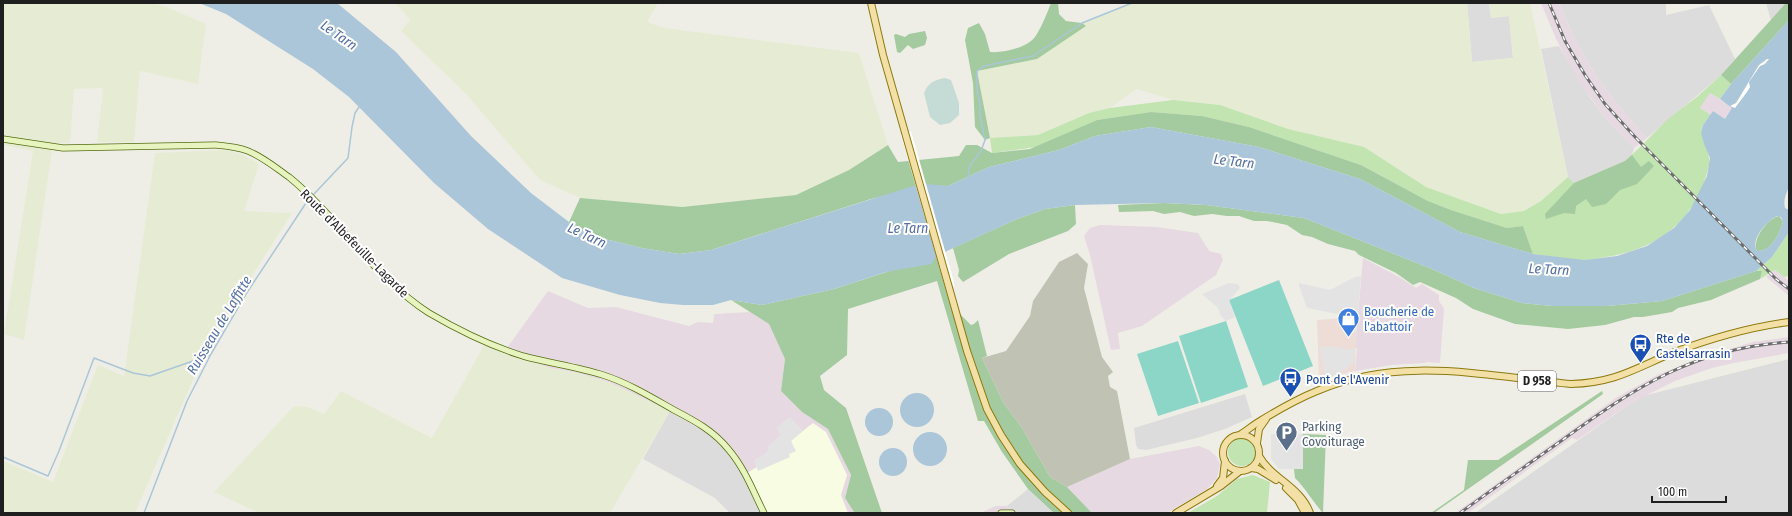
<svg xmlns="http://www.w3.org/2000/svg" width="1792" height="516" font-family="'Fira Sans Condensed',sans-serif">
	<rect width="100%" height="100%" fill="#efeee6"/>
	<g fill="#dddcdc">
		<polygon points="1467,3 1489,3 1491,18 1509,16 1513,58 1472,62"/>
		<polygon points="1559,3 1666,3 1666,15 1709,5 1735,59 1721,75 1647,138 1623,111 1596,76 1574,37"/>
		<polygon points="1766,3 1789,3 1772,24"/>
		<polygon points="1559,46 1591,99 1603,115 1634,148 1632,155 1625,161 1574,183 1568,177 1541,49"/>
		<polygon points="1789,359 1789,513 1475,513 1631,403 1643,396"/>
		<polygon points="1245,394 1252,417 1225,429 1197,438 1146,450 1138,449 1136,445 1134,428"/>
		<polygon points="670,411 708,434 728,452 741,472 761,513 730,513 715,498 643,459"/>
		<polygon points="1028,489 1054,513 1020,513 1007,506"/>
	</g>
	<polygon fill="#eedcd7" points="1344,318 1353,333 1356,332 1355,371 1319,381 1317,320"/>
	<g fill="#e7d9e2">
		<polygon points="1541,3 1559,3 1574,37 1596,76 1623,111 1647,138 1634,148 1603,115 1577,78 1556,39"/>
		<polygon points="1710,93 1733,108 1725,119 1713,111 1711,115 1700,108"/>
		<polygon points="1100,225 1157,227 1198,233 1209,251 1221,254 1223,260 1216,275 1142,326 1118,333 1120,349 1111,350 1090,255 1084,236 1090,228"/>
		<polygon points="1363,258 1401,278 1416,288 1422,284 1439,295 1439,301 1444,309 1440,363 1426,362 1425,363 1392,365 1355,371 1357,348 1355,348"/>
		<polygon points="1775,270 1789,281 1789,296 1766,277"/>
		<polygon points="548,291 588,308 616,307 689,326 698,322 713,323 714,314 750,312 769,324 785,359 781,391 802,412 828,429 851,475 845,498 854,512 856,513 761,513 741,472 728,452 708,434 670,411 578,373 550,368 504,352"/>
		<polygon points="1789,337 1789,353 1734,363 1712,368 1675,381 1631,403 1577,440 1572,438 1468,513 1455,513 1617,397 1659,374 1716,353 1753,342"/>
		<polygon points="1199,446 1209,450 1217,457 1220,465 1217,478 1207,489 1167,513 1092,513 1067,487 1130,459"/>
		<polygon points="995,506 1007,506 1020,513 981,513"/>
	</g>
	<polygon fill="#f8fce2" points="813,423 826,432 847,475 841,495 848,513 766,513 747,473 757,467"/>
	<polygon fill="#c0c3b3" points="1077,253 1088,264 1084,288 1102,357 1113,372 1108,376 1110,387 1117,391 1130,459 1067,487 1050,477 1022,428 1003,402 982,358 1006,351 1030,316 1033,301 1059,262"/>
	<g fill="#e6ecd4">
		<polygon points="3,3 149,3 164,6 206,24 198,84 140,71 134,142 97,142 103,88 74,89 70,143 53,143 24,340 4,334 33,151 3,145"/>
		<polygon points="395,3 658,3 647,22 665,28 859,53 888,145 849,170 796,195 682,207 580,198 540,180 465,93 401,31 410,19"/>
		<polygon points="1132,3 1467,3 1472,62 1513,58 1509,16 1491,18 1489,3 1530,3 1568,177 1541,201 1524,211 1501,214 1426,187 1400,171 1220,105 1173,100 1137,89 1110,108 1089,113 1038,135 990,138 977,71 1037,59 1082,23"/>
		<polygon points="225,150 241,154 259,164 244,211 292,213 209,343 135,513 3,513 3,461 53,482 98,365 124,376 155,153"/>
		<polygon points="484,345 550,368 578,373 609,382 670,411 610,513 259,513 214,492 294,406 308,407 324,414 341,391 432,438"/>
	</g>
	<g fill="#c1e4b1">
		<path d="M1721 75 1731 84 1720 99 1710 93 1700 108 1711 115C1708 118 1705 121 1703 125 1697 138 1712 152 1709 165 1697 219 1658 250 1605 257 1598 258 1591 260 1584 260 1567 259 1550 256 1533 254L1523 226 1507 228 1451 210 1428 201 1361 165 1249 127 1202 116 1151 112 1097 120 1036 147 992 153 990 138 1038 135 1089 113 1110 108 1173 100 1220 105 1288 129 1364 147 1426 187 1501 214 1524 211 1541 201 1568 177 1574 183 1625 161 1637 150 1668 119 1698 96Z"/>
		<polygon points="1789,232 1789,276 1784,277 1775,270 1760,279 1762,271 1756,271 1772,257"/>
		<circle cx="1242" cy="452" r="14"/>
		<polygon points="1253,475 1270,482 1267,513 1188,513 1217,496 1237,479"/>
	</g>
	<g fill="#a4ca9f">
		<path d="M1051 3H1058L1059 14 1066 21 1082 23 1086 26 1037 59 977 71 990 138 985 140 975 127 973 83 965 40 968 28 979 23 985 34 990 52C1002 53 1021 49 1031 41 1038 37 1048 11 1051 3Z"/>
		<polygon points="1786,3 1789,3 1789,20 1731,84 1721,75"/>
		<polygon points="925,31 927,38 925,45 913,49 908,45 900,53 897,52 894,35 896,34 905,37 909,34"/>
		<polygon points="1151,112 1202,116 1249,127 1361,165 1428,201 1451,210 1507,228 1523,226 1533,254 1460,232 1360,179 1259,147 1151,127 1095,136 1059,150 989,167 948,186 927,185 871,199 711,250 679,254 642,248 597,237 569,222 580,198 682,207 796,195 849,170 888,145 898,162 959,156 966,145 977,145 992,153 1030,149 1097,120"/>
		<polygon points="1632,155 1641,167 1649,161 1654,166 1637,184 1620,190 1606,204 1592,207 1586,199 1576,206 1575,214 1564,213 1546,219 1545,214 1574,183 1625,161"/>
		<polygon points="1164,203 1206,205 1304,218 1432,269 1474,288 1522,303 1552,306 1607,306 1662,301 1756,271 1762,271 1760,279 1711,300 1678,308 1672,312 1643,317 1634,317 1605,325 1568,329 1515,324 1473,309 1456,298 1420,282 1413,285 1396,273 1359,255 1355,251 1328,244 1312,237 1302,235 1287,225 1267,221 1254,221 1239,216 1227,216 1212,214 1194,216 1180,212 1164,214 1153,211 1119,212 1118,205"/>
		<polygon points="1075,205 1076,224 1068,231 1009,254 963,282 958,276 959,270 953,248 1017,219 1045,209"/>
		<path d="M1779 216 1783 221C1780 233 1772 252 1757 251 1751 240 1768 218 1779 216Z"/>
		<polygon points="936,256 953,315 960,314 971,325 974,324 978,320 987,356 982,358 1003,402 1022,428 1050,477 1067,487 1092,513 1054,513 1028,489 1002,452 984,421 978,421 937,281 848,309 847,355 820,376 824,390 846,408 882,513 854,512 845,498 851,475 828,429 802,412 781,391 785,359 769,324 731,300 762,305 834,289"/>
		<polygon points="1602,391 1603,394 1434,513 1431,513 1464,490 1468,460 1498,460"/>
		<path d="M1303 434 1326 435 1323 513C1313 502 1306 489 1295 478L1294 469H1303Z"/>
	</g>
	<path fill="#c5dbd5" d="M945 78 951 80 959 103V115L950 123 940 125 930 117 924 93C928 83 934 80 945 78Z"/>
	<g fill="#8cd6c7">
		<polygon points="1279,280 1313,366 1263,386 1229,300"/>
		<polygon points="1226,321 1248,387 1201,403 1179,336"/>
		<polygon points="1178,341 1199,403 1158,416 1137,354"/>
	</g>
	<g fill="#e3e3e3">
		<polygon points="1361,276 1356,332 1353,334 1344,318 1337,314 1307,308 1299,286 1299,283 1330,290 1355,277"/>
		<polygon points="1229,283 1238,284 1240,288 1229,301 1235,317 1226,321 1221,316 1218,308 1202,294"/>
		<polygon points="1320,347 1340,347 1343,349 1355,349 1353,364 1333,377 1325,379"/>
		<polygon points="790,417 803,431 791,441 796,451 789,454 790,457 758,471 754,460 766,453 766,452 769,449 767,447 781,435 776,428"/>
		<polygon points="1271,434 1303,434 1303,469 1279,469 1271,459"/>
	</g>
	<g fill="#abc6d8" fill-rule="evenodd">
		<path d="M199 3H337L396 52 471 136 531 193 569 222 597 237 642 248 679 254 711 250 913 186 927 184 948 186 989 167 1059 150 1095 136 1151 127 1259 147 1360 179 1460 232 1533 254 1585 260 1617 256 1647 246 1674 228 1690 210 1707 176 1710 158 1704 144 1701 133 1703 125 1713 111 1725 119 1732 108 1720 99 1731 84 1789 20V187C1786 194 1783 200 1785 208L1789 210V232L1772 257 1756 271 1662 301 1607 306H1552L1522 303 1474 288 1432 269 1304 218 1206 205 1164 203 1075 205 1045 209 1017 219 936 256 932 264 886 272 834 289 762 305 731 300 713 305H683L660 303 620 295 562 278 488 229 434 183 349 97 313 69 226 14ZM1777 216 1781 217 1783 221C1780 233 1772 252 1757 251 1750 239 1767 221 1777 216Z"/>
		<circle cx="917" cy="410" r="17"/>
		<circle cx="879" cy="422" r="14"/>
		<circle cx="930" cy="449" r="17"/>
		<circle cx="893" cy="462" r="14"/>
	</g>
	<g fill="#fff">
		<polygon points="1767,59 1769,59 1765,64 1760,66 1749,82 1750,87 1747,92 1735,108 1730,106 1736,103 1759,65"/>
		<polygon points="911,131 955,286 946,290 901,135"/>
	</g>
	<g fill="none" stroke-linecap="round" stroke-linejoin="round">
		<g stroke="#abc6d8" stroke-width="1.5">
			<polyline points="968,176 970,165 981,151 985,140 980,115 980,102 977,91 977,71 984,66 1033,56 1082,23 1132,3"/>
			<polyline points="314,194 348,158 352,127 355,113 359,107"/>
			<polyline points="3,457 48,476 59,451 94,358 133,373 150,376 210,355"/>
			<polyline points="144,513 187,401 211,354 246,294 308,200"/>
		</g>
		<defs>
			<g id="secondary">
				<path d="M3 139 63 148 215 145C226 146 238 147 248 151 263 157 276 168 289 177 339 218 374 278 429 313 458 330 491 346 523 356 549 363 577 367 603 375 628 383 651 397 674 410 695 421 714 431 729 450 745 469 753 491 764 513"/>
				<polyline points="1001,513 1012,513"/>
			</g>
			<g id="primary">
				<polyline points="871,3 883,55 967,351 987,409 1001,435 1020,464 1045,492 1068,513"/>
				<path d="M1241 434C1248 430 1253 425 1260 421 1278 410 1297 399 1317 391 1399 355 1486 376 1571 384 1614 383 1634 369 1672 353 1709 339 1750 327 1789 322"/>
				<circle cx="1241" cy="453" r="18"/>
				<polyline points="1257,443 1259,429 1266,419"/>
				<path d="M1259 456C1272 479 1301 487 1310 513"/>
				<polyline points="1251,468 1258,469 1276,480"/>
				<polyline points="1217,486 1223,478 1225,461"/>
				<polyline points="1286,488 1298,500 1305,513"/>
				<polyline points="1176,513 1221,486 1240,471"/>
			</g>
		</defs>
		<use href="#secondary" stroke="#526d0f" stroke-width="7"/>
		<use href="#primary" stroke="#8c790e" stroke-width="8"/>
		<use href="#secondary" stroke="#e8f4c0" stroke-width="5.5"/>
		<use href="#primary" stroke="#f3e0a7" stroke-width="6"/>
		<defs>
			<g id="rail">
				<polyline points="1549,3 1565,41 1585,75 1605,104 1636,138 1776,279 1789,289"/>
				<path d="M1460 513C1493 489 1527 465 1561 441 1636 387 1694 348 1789 342"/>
			</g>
		</defs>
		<use href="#rail" stroke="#6d6d6d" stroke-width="3"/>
		<use href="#rail" stroke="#fff" stroke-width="1.5" stroke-dasharray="4.5" stroke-linecap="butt"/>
	</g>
	<defs>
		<symbol id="shop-pin" viewBox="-11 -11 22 30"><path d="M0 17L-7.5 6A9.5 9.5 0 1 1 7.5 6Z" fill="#3f7fe0" stroke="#fff"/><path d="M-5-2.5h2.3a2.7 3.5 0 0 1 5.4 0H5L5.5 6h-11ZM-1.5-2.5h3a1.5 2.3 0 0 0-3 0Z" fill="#fff"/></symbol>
		<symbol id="bus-pin" viewBox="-11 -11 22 30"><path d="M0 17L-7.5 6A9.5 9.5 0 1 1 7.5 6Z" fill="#1a4fb4" stroke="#fff"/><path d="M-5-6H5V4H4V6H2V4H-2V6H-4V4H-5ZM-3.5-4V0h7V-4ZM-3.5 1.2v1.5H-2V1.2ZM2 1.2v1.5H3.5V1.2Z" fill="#fff"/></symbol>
		<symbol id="parking-pin" viewBox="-11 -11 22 30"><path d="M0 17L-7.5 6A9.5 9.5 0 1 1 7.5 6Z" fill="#5c6f8a" stroke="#fff"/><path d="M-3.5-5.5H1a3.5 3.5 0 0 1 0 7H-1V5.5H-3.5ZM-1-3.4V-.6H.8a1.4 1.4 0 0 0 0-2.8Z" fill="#fff"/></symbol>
	</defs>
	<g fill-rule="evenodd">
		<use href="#shop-pin" x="1336" y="306" width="25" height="34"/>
		<use href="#bus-pin" x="1628" y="332" width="25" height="34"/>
		<use href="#bus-pin" x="1278" y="366" width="25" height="34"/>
		<use href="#parking-pin" x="1274" y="420" width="25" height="34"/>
	</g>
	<g text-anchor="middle" stroke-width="4" stroke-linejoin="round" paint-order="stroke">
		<rect fill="#fff" stroke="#626262" stroke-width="1" x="1518" y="371" width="38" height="20" rx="3"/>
		<g font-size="12" font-weight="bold" fill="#1f1f1f">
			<text x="1537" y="385">D 958</text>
		</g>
		<g font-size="13" fill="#1f1f1f" stroke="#fff">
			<text transform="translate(355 243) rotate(45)" y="5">Route d'Albefeuille-Lagarde</text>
		</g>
		<g font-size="13" fill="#366cbe" stroke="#fff" text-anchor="start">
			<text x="1364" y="316">Boucherie de<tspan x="1364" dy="15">l'abattoir</tspan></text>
		</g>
		<g font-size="13" fill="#164399" stroke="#fff" text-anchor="start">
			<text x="1656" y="343">Rte de<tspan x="1656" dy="15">Castelsarrasin</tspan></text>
			<text x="1306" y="384">Pont de l'Avenir</text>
		</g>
		<g font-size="13" fill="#4e5e75" stroke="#fff" text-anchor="start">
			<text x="1302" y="431">Parking<tspan x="1302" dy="15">Covoiturage</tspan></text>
		</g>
		<g font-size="14" font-style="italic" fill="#546fa6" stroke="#fff">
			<text transform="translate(339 35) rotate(35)" y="5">Le Tarn</text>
			<text transform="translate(1234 161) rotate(7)" y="5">Le Tarn</text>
			<text x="908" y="233">Le Tarn</text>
			<text transform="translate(587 235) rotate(25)" y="5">Le Tarn</text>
			<text transform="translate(1549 269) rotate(3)" y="5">Le Tarn</text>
			<text transform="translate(219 325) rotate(-59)" y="5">Ruisseau de Laffitte</text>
		</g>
	</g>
	<rect width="1792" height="516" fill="none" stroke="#1f1f1f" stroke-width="8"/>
	<path d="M1652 496v6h74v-6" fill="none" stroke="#1f1f1f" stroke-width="2"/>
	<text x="1658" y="496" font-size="12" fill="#1f1f1f" stroke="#ffffff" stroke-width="3" paint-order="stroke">100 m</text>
</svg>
